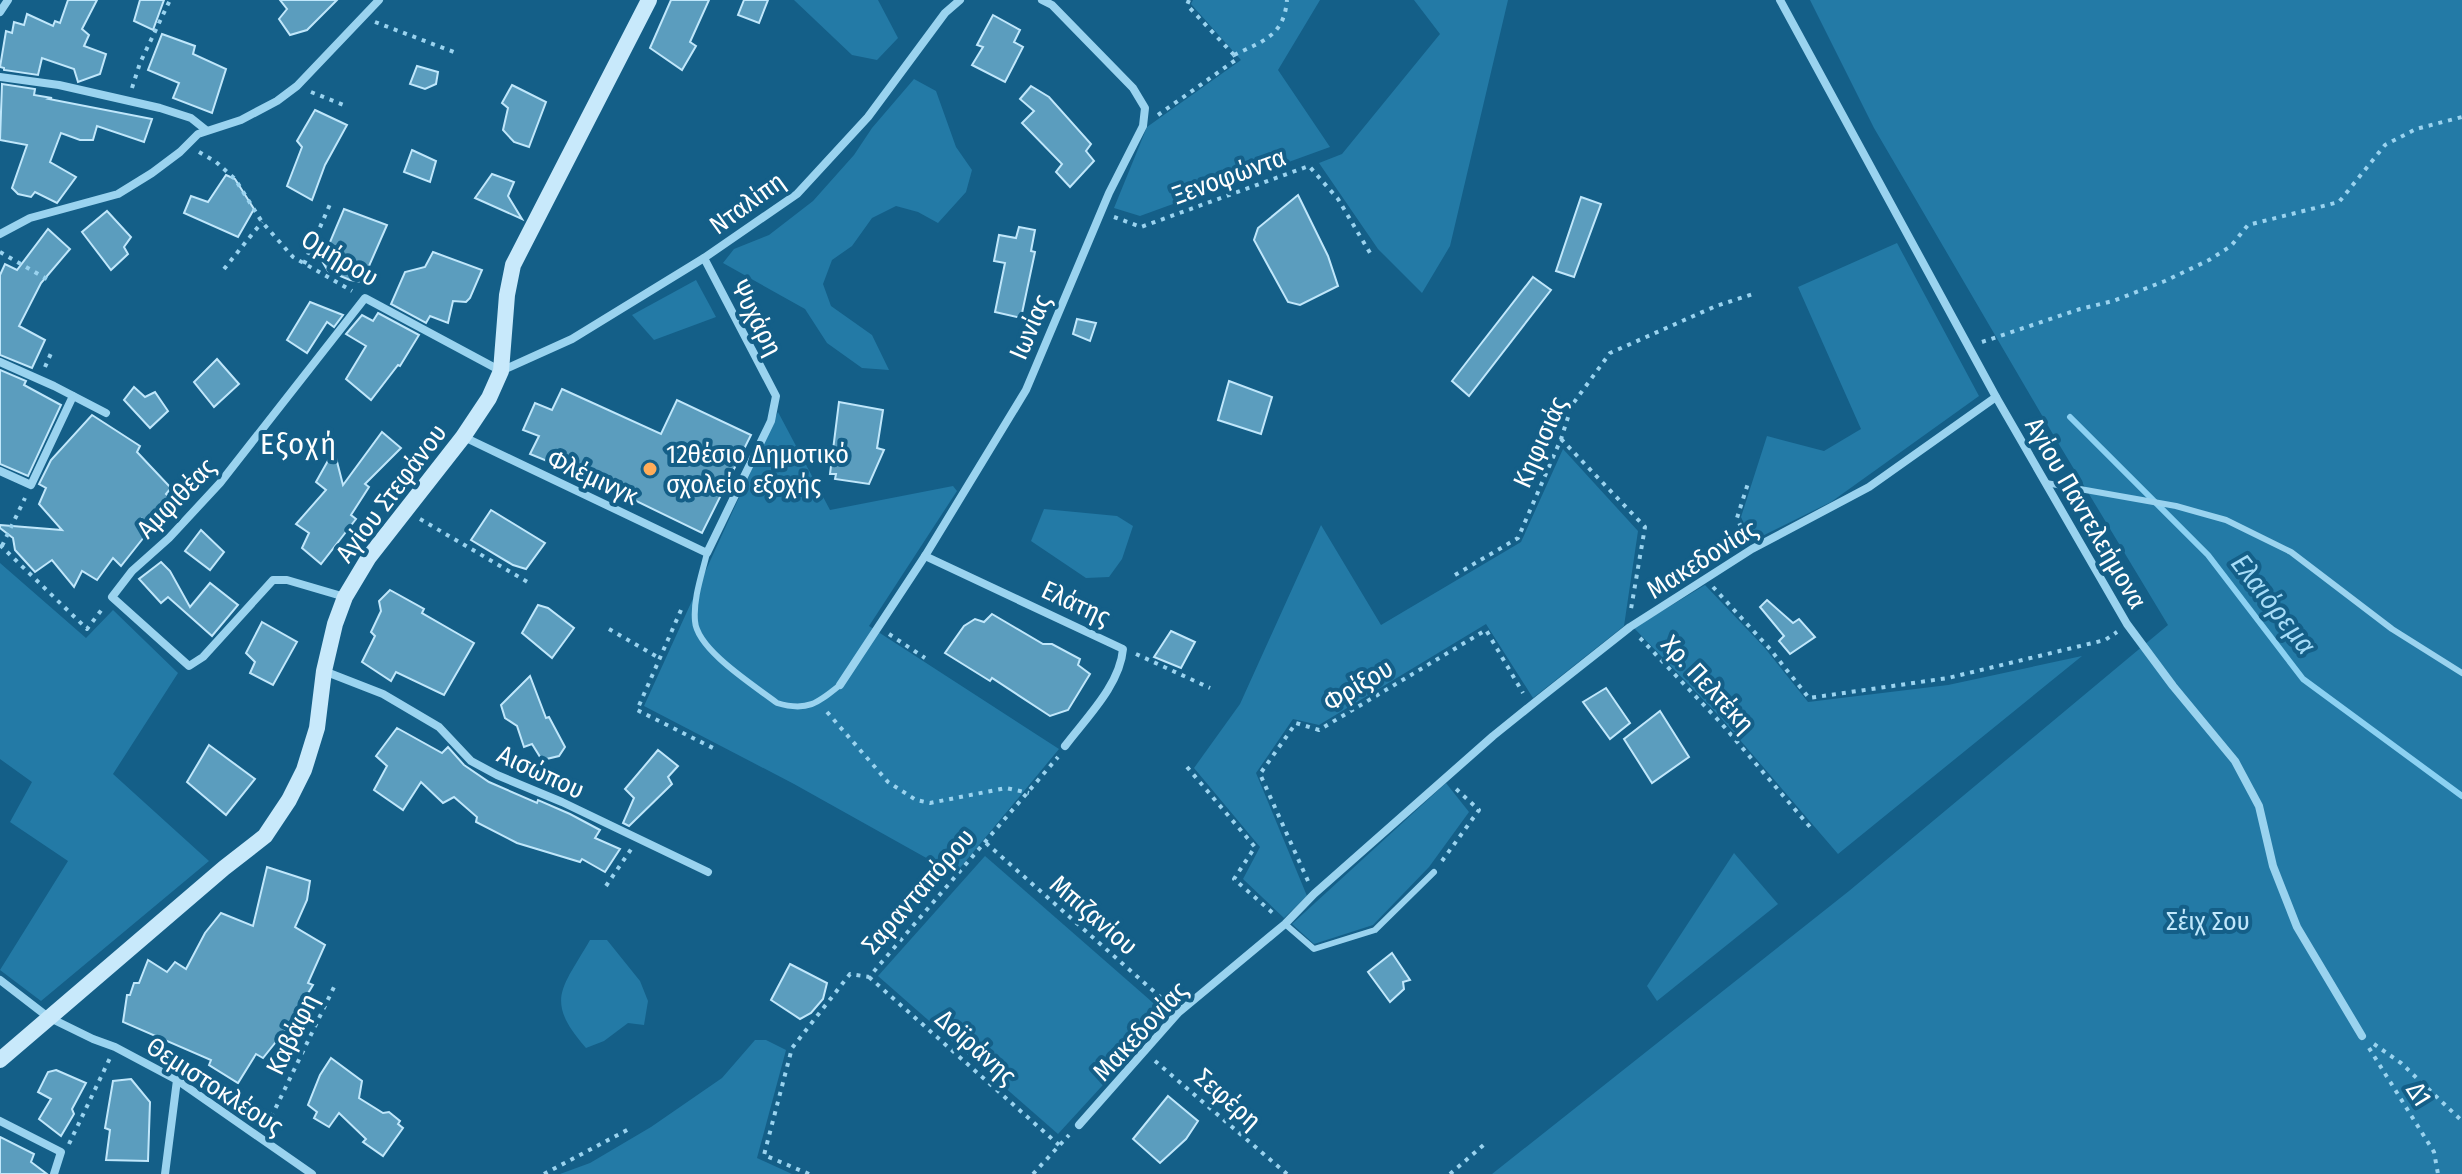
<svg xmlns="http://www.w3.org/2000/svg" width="2462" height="1174" font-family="'Fira Sans Condensed',sans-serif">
	<rect width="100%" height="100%" fill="#145f88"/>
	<g fill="#237aa6">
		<polygon points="794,0 878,0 898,38 877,60 852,55"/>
		<polygon points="1193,0 1320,0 1278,70 1330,147 1140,216 1114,208 1147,127 1241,60 1191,4"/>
		<polygon points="1414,0 1508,0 1450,246 1422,293 1378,249 1319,163 1342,154 1440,34"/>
		<polygon points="1810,0 2462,0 2462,1174 1492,1174 1849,891 2168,625 2054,436 1874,128"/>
		<polygon points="914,79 936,91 956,147 972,170 966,192 938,223 918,212 896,206 872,218 852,246 832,260 823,284 831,306 872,335 889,370 862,368 827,343 805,309 723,263 734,249 769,235 813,201 854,155 872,128"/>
		<polygon points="1897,243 1979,396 1831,502 1752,541 1741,517 1767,436 1824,451 1861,429 1798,287"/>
		<polygon points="696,280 716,317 654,340 632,315"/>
		<polygon points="778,412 830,510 953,486 957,491 869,626 1059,749 955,874 794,784 644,706"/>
		<polygon points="1563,449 1638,531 1624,626 1533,698 1486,624 1319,725 1293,719 1256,773 1307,896 1284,918 1243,879 1260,847 1194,768 1240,704 1321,525 1381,625 1521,542"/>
		<polygon points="1044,509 1117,516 1133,526 1122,559 1109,577 1086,578 1031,541"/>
		<polygon points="0,563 86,638 113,610 178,673 113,774 209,861 41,1001 0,970 68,861 10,822 32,782 0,759"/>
		<polygon points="1705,585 1764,647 1808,702 1948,685 2082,656 1838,854 1722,719 1634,628"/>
		<polygon points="1446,783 1469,812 1429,867 1373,925 1314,944 1292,924"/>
		<polygon points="1734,853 1778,904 1657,1001 1647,986"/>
		<polygon points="985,856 1167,1015 1058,1134 878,976"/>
		<path d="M590 940H607L640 981 648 1001 644 1025 628 1023 604 1041 586 1048C544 1000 562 989 590 940Z"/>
		<polygon points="755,1040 766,1040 786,1050 757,1158 792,1174 560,1174 590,1163 651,1127 722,1078"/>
	</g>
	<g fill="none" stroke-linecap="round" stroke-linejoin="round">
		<polyline stroke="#8cd1f2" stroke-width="6" points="2070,417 2208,555 2303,679 2462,796"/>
	</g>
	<g fill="#5b9dbe" stroke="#c0e7fb" stroke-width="2">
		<polygon points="68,0 97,0 82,29 89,35 84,46 106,54 100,74 78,82 74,69 42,58 38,75 4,70 4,68 0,67 6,31 12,33 14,22 24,25 27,14 53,26 55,21 60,23"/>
		<polygon points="140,0 164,0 153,30 134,21"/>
		<polygon points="280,0 337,0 307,30 290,35 279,19 287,9"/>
		<polygon points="671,0 709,0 690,42 696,46 682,70 650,48"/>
		<polygon points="744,0 768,0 759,23 738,15"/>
		<polygon points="993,15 1020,30 1014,42 1023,47 1005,82 972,65 983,47 977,45"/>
		<polygon points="162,34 195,46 193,54 226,69 212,113 173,98 179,83 148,70"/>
		<polygon points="417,66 438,72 436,84 425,89 410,84"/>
		<polygon points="2,84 35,89 34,95 52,98 49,99 152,119 144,142 97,126 93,140 80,140 61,133 50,162 76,177 57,203 35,192 31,197 18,194 12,188 27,145 0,140"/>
		<polygon points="512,85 546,102 529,147 514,142 503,130 508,108 502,103"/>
		<polygon points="1031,86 1049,97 1091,144 1086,151 1094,161 1070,187 1056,172 1062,164 1022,123 1034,111 1020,99"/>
		<polygon points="315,110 347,125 325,165 312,200 287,186 302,147 297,141"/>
		<polygon points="412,150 436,161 430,182 404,172"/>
		<polygon points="492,174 514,182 508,196 522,219 475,198"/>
		<polygon points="226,175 235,179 254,209 238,237 184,213 191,196 208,202"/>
		<polygon points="1298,195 1328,256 1338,286 1300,305 1288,302 1254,240 1258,228"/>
		<polygon points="1581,197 1601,204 1574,277 1556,271"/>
		<polygon points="344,209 387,225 362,282 350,280 328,271 322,261"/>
		<polygon points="107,211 131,237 124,247 128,254 111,270 82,232"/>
		<polygon points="1019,227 1035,230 1031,251 1035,252 1021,318 995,312 1005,263 994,261 999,235 1016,238"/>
		<polygon points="48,229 70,249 41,283 19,326 45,340 32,368 0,355 0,275 5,264 17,270"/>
		<polygon points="433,252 482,270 470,298 466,302 453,301 448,323 430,316 426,323 391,304 405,272 425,267"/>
		<polygon points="1533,277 1551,290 1469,396 1452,381"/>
		<polygon points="310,302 343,315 334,327 327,322 307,353 287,340"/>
		<polygon points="378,313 419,335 400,366 398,365 371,400 346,379 366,346 346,334 362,315 373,321"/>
		<polygon points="1077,319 1096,323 1090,341 1073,334"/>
		<polygon points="217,359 239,384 214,407 194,382"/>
		<polygon points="0,370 26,381 24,385 61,405 28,476 0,464"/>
		<polygon points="1229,381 1272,397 1261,434 1218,420"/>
		<polygon points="134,387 145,397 155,392 168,411 150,428 124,400"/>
		<polygon points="562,389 661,434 677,400 751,435 702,533 628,497 630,495 530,454 539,436 523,430 535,403 552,410"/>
		<polygon points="839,402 883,410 877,448 884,450 869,484 835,479 836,474 830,474"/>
		<polygon points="92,415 140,446 137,452 171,488 166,494 173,501 152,527 141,518 148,532 121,566 113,558 97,580 82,571 74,587 52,560 35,572 15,550 13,538 0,528 0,525 62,530 39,504 46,488 39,484 51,460"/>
		<polygon points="382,432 401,448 365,484 369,487 351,515 356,519 321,564 302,548 309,533 296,524 326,490 316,482 334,450 343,485"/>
		<polygon points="491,510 545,543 526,569 513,565 471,540"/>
		<polygon points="201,530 224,552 210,570 185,551"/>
		<polygon points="161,562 170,571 190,607 210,583 238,605 212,636 168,597 161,603 139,579"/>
		<polygon points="390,590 424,609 422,613 474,643 444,695 396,672 391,681 362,662 375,636 371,632 381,611 379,601"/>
		<polygon points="1767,600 1793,623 1799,619 1815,637 1790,654 1779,641 1784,636 1760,607"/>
		<polygon points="538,605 548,608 574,628 552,658 522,633"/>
		<polygon points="992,614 1043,644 1052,644 1080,659 1078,665 1090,674 1068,710 1050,716 992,678 990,681 945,653 964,626 975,619 984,622"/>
		<polygon points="262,622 297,642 273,685 250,673 255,662 246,653"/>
		<polygon points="1171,631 1195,642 1181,668 1154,657"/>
		<polygon points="530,676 546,718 549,717 565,747 559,756 542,760 532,744 524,747 517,726 505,718 501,705"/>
		<polygon points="1606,688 1630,723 1610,739 1583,702"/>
		<polygon points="1660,711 1689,757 1652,783 1624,739"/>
		<polygon points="397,728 442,753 448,747 464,765 489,782 537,803 538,800 570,814 600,830 595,838 620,849 605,872 582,859 580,862 517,843 476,822 477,817 454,797 443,803 421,782 403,810 374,790 387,766 376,756"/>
		<polygon points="209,745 255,779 226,815 187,782"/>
		<polygon points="658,750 678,766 668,777 672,784 629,826 623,823 634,798 625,789"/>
		<polygon points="267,867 310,881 307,900 295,927 325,945 308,983 313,985 287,1028 263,1058 256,1054 238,1083 209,1065 211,1060 123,1022 127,995 130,995 134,983 139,983 148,960 167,972 175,962 186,969 205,933 221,913 253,926"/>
		<polygon points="1392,953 1410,980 1403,982 1404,989 1390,1002 1368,972"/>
		<polygon points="790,964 827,983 823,999 811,1013 800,1019 771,1000"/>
		<polygon points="331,1058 362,1081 359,1098 383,1113 389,1112 400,1121 398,1124 403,1128 383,1156 363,1142 366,1139 339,1113 329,1127 314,1118 317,1112 308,1105 320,1075"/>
		<polygon points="56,1070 86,1083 72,1109 74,1114 61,1136 39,1119 51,1099 38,1092 48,1072"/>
		<polygon points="131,1079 150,1102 148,1161 106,1160 110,1130 105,1128 113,1081"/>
		<polygon points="1168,1096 1198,1121 1186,1139 1160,1163 1133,1139"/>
		<polygon points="0,1137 34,1154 31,1162 47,1174 0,1174"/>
	</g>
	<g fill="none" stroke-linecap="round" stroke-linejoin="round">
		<g stroke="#9ad3ef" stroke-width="4" stroke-dasharray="4 6" stroke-linecap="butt">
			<polyline points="1189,0 1187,5 1234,55"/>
			<polyline points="375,22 459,54"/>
			<path d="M1234 55C1263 41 1284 36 1287 0"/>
			<polyline points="132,88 140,63 170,0"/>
			<polyline points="311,92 346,106"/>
			<polyline points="1158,115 1237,59 1234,55"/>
			<polyline points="199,152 216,162 235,179 262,222 293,257 352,291"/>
			<polyline points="1114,217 1141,227 1309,166 1338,199 1373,258"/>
			<polyline points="0,252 47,279"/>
			<polyline points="304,264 331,202"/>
			<polyline points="224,269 262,222"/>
			<polyline points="1982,342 2080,309 2113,301 2165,281 2209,260 2231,246 2248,225 2339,202 2385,145 2416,129 2462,117"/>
			<polyline points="45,367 52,351"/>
			<polyline points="1561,439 1645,527 1631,609"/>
			<polyline points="420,519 531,584"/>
			<polyline points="1745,536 1737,518 1749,480"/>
			<polyline points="0,545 87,629 103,608"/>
			<polyline points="2,546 25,498"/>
			<polyline points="1455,575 1518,538 1561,439 1572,405 1610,353 1716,306 1753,294"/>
			<polyline points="1713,587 1770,649 1809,698 1948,678 2105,640 2117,632"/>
			<polyline points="681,610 637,710 715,749"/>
			<polyline points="609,629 659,658"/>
			<polyline points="889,634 925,658"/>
			<polyline points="1640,638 1721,723 1810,827"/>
			<polyline points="1136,654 1210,688"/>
			<polyline points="827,712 888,782 916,800 930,803 1006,788 1029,793"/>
			<polyline points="1187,767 1255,847 1234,879 1274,914"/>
			<polyline points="986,843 1167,1003"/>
			<polyline points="1442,861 1479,810 1455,788"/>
			<polyline points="1308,881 1260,774 1296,723 1319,730 1486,630 1523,693"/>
			<polyline points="606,886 632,848"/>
			<polyline points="869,977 1059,1145"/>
			<polyline points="2374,1044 2401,1063 2462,1121"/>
			<polyline points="2369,1048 2434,1152 2438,1174"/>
			<polyline points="1155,1061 1287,1174"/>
			<polyline points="267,1126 334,987"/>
			<polyline points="69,1144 110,1058"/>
			<polyline points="544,1174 629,1129"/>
			<polyline points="809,1174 764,1155 792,1048 850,974 869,977 1058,757"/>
			<polyline points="1033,1174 1069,1135"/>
			<polyline points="1450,1174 1487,1142"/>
		</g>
		<g stroke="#9ad3ef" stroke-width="6">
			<polyline points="2046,483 2176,506 2226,520 2291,552 2392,629 2462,673"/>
			<path d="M707 553C702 574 693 599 695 621 697 650 755 686 777 703 807 712 818 703 840 685"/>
			<polyline points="1285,924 1314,949 1375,930 1434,872"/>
		</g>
		<g stroke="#9ad3ef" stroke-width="8">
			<polyline points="1780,0 1996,397 2127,624 2173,686 2235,761 2259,806 2273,866 2297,927 2362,1036"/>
			<polyline points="0,12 8,0"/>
			<polyline points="0,77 59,85 160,108 191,118 206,130"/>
			<polyline points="0,234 30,218 118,194 152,173 180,152 198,134 241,120 277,101 297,86 379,0"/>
			<polyline points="0,362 54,386 106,413"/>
			<polyline points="464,437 707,553 771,421 776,396 704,258"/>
			<polyline points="0,471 31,485 73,396"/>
			<path d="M925 556 1123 649C1120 685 1086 718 1065 746"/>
			<polyline points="345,597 287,580 273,580 203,657 189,666 112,597 132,571 169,538 220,483 365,298 501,371 572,339 704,258 797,194 868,117 945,13 960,0"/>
			<polyline points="324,671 383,694 439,727 471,761 497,775 562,802 708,872"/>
			<polyline points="840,685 925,556 1026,390 1109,193 1143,126 1145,108 1133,88 1052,5 1042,0"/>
			<polyline points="0,980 48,1017 93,1039 115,1047 177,1080 312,1174"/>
			<polyline points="0,1121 61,1152 54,1174"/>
			<polyline points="1079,1125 1178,1013 1285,924 1314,894 1493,736 1539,699 1630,627 1752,549 1869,487 1996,397"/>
			<polyline points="165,1174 177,1080"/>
		</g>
		<polyline stroke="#c8e9fb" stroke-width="16" points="0,1060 224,868 265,836 289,800 304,770 317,728 324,671 335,624 345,597 369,557 463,437 489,398 501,371 507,295 513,265 649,0"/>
	</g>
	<circle fill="#ffac59" stroke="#145f88" stroke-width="3" cx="650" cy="469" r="8"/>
	<g text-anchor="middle" stroke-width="8" stroke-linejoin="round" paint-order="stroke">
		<g font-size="26" fill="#fff" stroke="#145f88">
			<text transform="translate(1229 176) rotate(-20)" y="9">Ξενοφώντα</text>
			<text transform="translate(747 203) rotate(-36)" y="9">Νταλίπη</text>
			<text transform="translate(340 258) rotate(31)" y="9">Ομήρου</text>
			<text transform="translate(757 318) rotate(63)" y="9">Ψυχάρη</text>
			<text transform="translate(1030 327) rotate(-67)" y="9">Ιωνίας</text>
			<text transform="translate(1540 442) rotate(-66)" y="9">Κηφισιάς</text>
			<text transform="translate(593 477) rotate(25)" y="9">Φλέμινγκ</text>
			<text transform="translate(391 493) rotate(-53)" y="9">Αγίου Στεφάνου</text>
			<text transform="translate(176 498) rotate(-46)" y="9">Αμφιθέας</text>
			<text transform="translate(2086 513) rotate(60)" y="9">Αγίου Παντελεήμονα</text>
			<text transform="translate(1702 559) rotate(-32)" y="9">Μακεδονίας</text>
			<text transform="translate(1076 603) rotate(25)" y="9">Ελάτης</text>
			<text transform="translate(1708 684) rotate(47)" y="9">Χρ. Πελτέκη</text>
			<text transform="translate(1358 685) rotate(-31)" y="9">Φρίξου</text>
			<text transform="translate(541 772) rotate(25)" y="9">Αισώπου</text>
			<text transform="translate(918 891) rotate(-49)" y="9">Σαρανταπόρου</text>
			<text transform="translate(1094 915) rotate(41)" y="9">Μπιζανίου</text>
			<text transform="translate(1140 1031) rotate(-47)" y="9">Μακεδονίας</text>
			<text transform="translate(292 1034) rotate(-64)" y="9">Καβάφη</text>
			<text transform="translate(976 1047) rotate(42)" y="9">Δοϊράνης</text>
			<text transform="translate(215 1086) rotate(33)" y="9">Θεμιστοκλέους</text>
			<text transform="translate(2419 1094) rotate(58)" y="9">Δ1</text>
			<text transform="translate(1228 1099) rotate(41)" y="9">Σεφέρη</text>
		</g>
		<g font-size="26" fill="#fff" stroke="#145f88" text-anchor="start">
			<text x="666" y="463">12θέσιο Δημοτικό<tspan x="666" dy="30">σχολείο εξοχής</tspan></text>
		</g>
		<g font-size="26" fill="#c0e7fb" stroke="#145f88">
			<text x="2208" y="930">Σέιχ Σου</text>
		</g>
		<g font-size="28" font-style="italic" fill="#a6dcf7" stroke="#145f88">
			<text transform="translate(2274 604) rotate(52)" y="10">Ελαιόρεμα</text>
		</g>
		<g font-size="30" letter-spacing="2" fill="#fff" stroke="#145f88">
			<text x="299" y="454">Εξοχή</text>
		</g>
	</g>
</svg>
